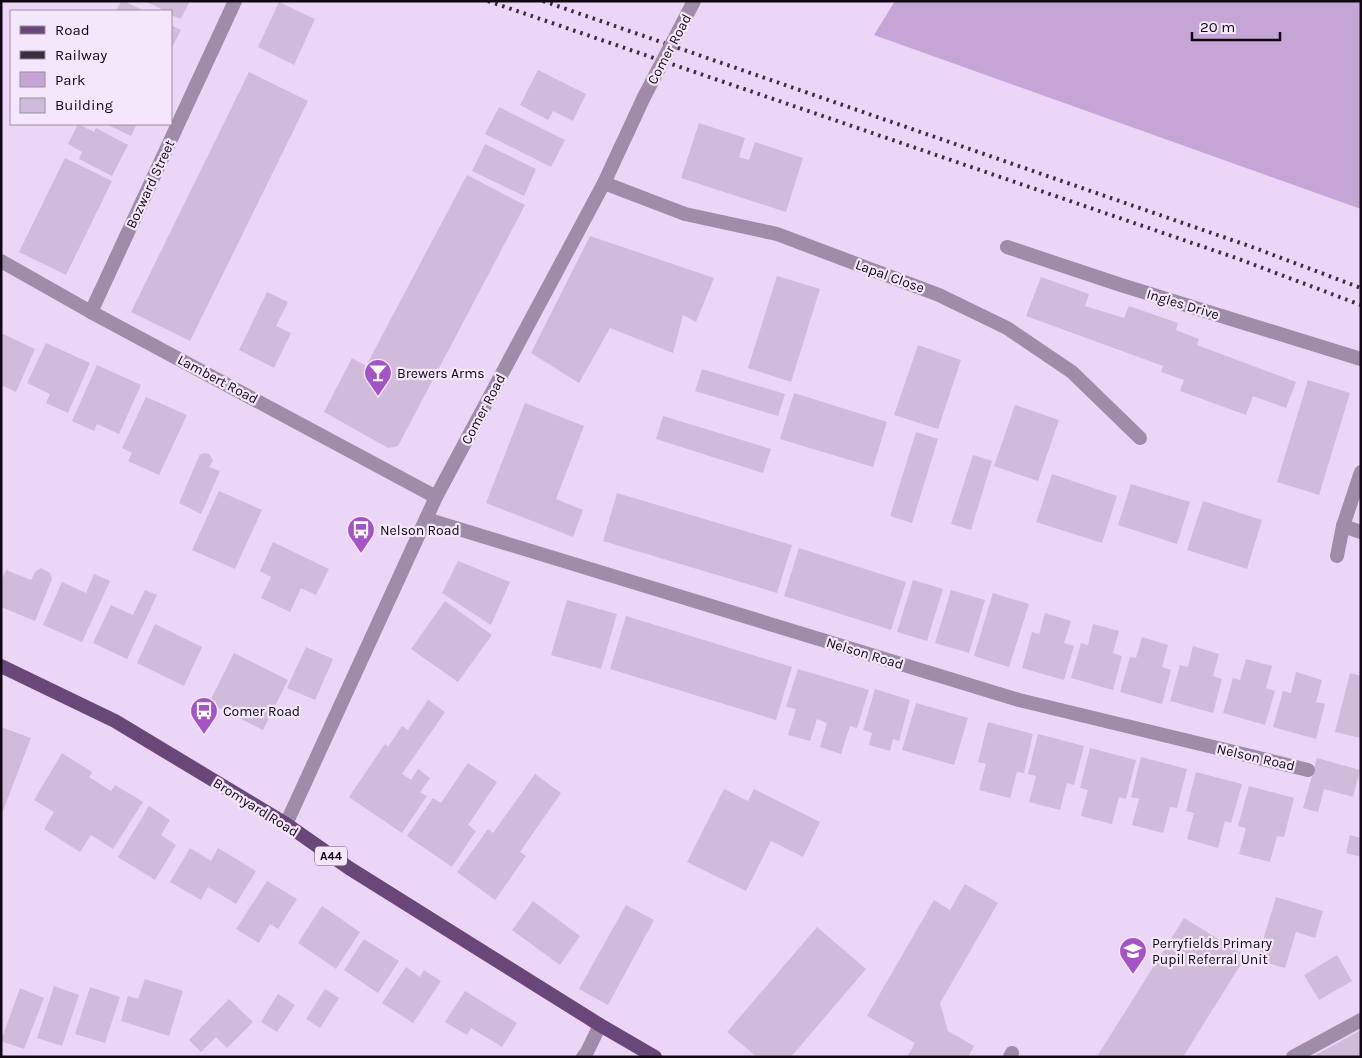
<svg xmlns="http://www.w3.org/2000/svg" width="1362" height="1058" font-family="Karla,sans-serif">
	<rect width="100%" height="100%" fill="#ecd6f7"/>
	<polygon fill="#c5a5d5" points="895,1 1361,1 1361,209 874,35"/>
	<g fill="#d1bbdb">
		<polygon points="121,1 124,1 144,11 116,11"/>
		<polygon points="145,1 190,1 181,19 171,15 171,11 165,11"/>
		<polygon points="279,2 315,19 294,65 258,47"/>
		<polygon points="171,25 181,30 171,49"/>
		<polygon points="538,70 586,94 573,121 553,111 548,120 520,105"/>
		<polygon points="249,72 308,101 190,341 131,312"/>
		<polygon points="499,107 565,140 551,167 485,134"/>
		<polygon points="699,123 745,138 739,157 749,160 755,142 803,158 786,212 681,178"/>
		<polygon points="78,124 94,132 96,128 128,145 112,176 79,159 82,152 68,144"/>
		<polygon points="106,124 137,124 131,136"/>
		<polygon points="485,144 536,169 524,196 472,171"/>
		<polygon points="65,158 112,181 66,275 19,252"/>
		<polygon points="467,175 525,205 398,446 388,448 324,412 352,358 366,366"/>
		<polygon points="590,236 714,278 696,322 683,315 673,353 610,328 579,383 531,353"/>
		<polygon points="777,276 820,289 791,382 748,368"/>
		<polygon points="1041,277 1089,294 1085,306 1124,318 1129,306 1178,323 1176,330 1199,339 1197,345 1296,382 1286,408 1253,396 1246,415 1180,391 1184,380 1161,372 1163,366 1026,316"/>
		<polygon points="267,292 288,302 276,326 291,333 274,368 239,350"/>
		<polygon points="1,333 35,349 16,392 1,385"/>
		<polygon points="46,343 90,363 68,413 46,403 50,394 27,383"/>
		<polygon points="918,345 961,360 938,429 894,415"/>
		<polygon points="97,365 141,385 119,434 97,424 94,431 72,421"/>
		<polygon points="702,369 785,394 778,416 695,391"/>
		<polygon points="1308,380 1350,393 1319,495 1277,482"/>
		<polygon points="794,393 887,422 873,467 780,439"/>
		<polygon points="146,397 187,415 159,475 128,461 132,453 122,448"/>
		<polygon points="525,403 584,426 556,499 583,510 573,537 486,503"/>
		<polygon points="1015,405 1059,420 1038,481 994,466"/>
		<polygon points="663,416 771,449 763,473 656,439"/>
		<polygon points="916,432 938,439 912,523 890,516"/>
		<polygon points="206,453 210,455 213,461 209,467 220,471 201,514 179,503 200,454"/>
		<polygon points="973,455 992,461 971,530 951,524"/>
		<polygon points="1052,474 1117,496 1102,543 1036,522"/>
		<polygon points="1131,484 1190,502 1177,544 1118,525"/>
		<polygon points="219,491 262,510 235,569 192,550"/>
		<polygon points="617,493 792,545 777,593 603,541"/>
		<polygon points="1203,501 1262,520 1247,569 1187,550"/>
		<polygon points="273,542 329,569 316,595 301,588 290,612 261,598 271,577 260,571"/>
		<polygon points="799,548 906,582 891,630 784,596"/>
		<polygon points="458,561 510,582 491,625 442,593"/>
		<polygon points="41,568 50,573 52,579 35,621 1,607 1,581 6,570 31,580 35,572"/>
		<polygon points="94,574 110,581 82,642 43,625 62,582 86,593"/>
		<polygon points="913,580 943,589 927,641 897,632"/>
		<polygon points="145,590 157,595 127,659 93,643 111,605 133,615"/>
		<polygon points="951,590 985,600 969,653 935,643"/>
		<polygon points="993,593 1029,604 1009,667 974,656"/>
		<polygon points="567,600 617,614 601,669 551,655"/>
		<polygon points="445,601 492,635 458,682 411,649"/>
		<polygon points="1045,613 1071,621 1064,643 1074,646 1064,680 1022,668 1032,632 1039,634"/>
		<polygon points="626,616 792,667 776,720 610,669"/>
		<polygon points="155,624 202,647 184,686 137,663"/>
		<polygon points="1093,624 1119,631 1113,653 1122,656 1113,690 1071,678 1081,643 1088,645"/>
		<polygon points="1142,637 1168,645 1162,667 1171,670 1162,704 1120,692 1130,657 1136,658"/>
		<polygon points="1193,646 1219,654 1213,676 1222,679 1213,713 1170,701 1180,665 1188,667"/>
		<polygon points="306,647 333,659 315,700 287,688"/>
		<polygon points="234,653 288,680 263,730 209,703"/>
		<polygon points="1246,659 1272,666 1266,688 1275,691 1265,725 1223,713 1233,678 1240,680"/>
		<polygon points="798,669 869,690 857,728 850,726 841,754 820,747 827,723 817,719 810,741 788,735 796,709 786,707"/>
		<polygon points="1296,672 1322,680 1316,702 1325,704 1316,739 1273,727 1283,691 1291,693"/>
		<polygon points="1350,673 1361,676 1361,738 1335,732"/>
		<polygon points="875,689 910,700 899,741 893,739 890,751 869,745 872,733 863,730"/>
		<polygon points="428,700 445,712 402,774 411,780 418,769 430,778 420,792 427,796 402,833 349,797 385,744 388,747 402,726 408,730"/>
		<polygon points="916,703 968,718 954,765 902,750"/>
		<polygon points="988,722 1033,734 1024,773 1017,772 1010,798 979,790 986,764 978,762"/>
		<polygon points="1,727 31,738 1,816"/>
		<polygon points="1038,734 1084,746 1074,785 1067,783 1060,810 1029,802 1036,776 1028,774"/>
		<polygon points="1090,748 1136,760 1126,799 1119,797 1112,824 1081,816 1088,790 1080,788"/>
		<polygon points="62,753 92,772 89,777 111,791 115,785 143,802 113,849 91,835 80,852 44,829 54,812 34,800"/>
		<polygon points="1141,757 1187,769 1177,808 1170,807 1163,833 1132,825 1139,799 1131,797"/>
		<polygon points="1317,758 1360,770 1353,797 1324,789 1318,812 1303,808"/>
		<polygon points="468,763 497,782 468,825 476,831 452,867 407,836 433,798 441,803"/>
		<polygon points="1196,772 1242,784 1231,823 1225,821 1218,848 1187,839 1194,813 1186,811"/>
		<polygon points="535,774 561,793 520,852 526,856 495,900 457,872 488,829 493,833"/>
		<polygon points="1249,786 1294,798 1284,837 1277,836 1270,862 1239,854 1246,828 1238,826"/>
		<polygon points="724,789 748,801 754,789 820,822 803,857 771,841 746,891 687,862"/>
		<polygon points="149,806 170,820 161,835 176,845 155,880 118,857"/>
		<polygon points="1350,835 1361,838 1361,857 1346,853"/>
		<polygon points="190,848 211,861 218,848 256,871 236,904 208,887 201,900 170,882"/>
		<polygon points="267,881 297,899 278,929 270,924 259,943 236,929"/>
		<polygon points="965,884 998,903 940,1003 948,1031 974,1046 968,1057 907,1057 915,1043 867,1016 934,900 950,910"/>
		<polygon points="1276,897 1323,911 1315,938 1296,932 1285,968 1257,960"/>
		<polygon points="533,901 580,936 560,965 512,930"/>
		<polygon points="626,905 654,920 608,1005 579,989"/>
		<polygon points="322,906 360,932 336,969 298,943"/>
		<polygon points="1184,918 1246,956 1183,1057 1100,1057 1098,1055"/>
		<polygon points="817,927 866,969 791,1057 757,1057 727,1032"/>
		<polygon points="364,939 399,961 378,993 344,970"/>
		<polygon points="1337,955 1352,981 1319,1000 1304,975"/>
		<polygon points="406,967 420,977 424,970 441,981 413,1023 382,1003"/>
		<polygon points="145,979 183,991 169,1036 121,1021 128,996 138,999"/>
		<polygon points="54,986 79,995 62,1046 37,1038"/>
		<polygon points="90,987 120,997 105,1043 75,1034"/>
		<polygon points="20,988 44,998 24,1049 1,1041"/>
		<polygon points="325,989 339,998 320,1028 306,1019"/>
		<polygon points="465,991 517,1023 502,1047 471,1028 467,1035 445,1022"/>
		<polygon points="278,994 295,1005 277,1032 261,1022"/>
		<polygon points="229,999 253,1022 227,1048 216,1037 201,1052 189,1040"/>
		<polygon points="1359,1031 1361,1034 1361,1057 1312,1057"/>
	</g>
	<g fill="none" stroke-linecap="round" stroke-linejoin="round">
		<g stroke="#9f8ca8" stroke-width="14">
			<polyline points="604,183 685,214 777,234 939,295 1007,328 1072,372 1140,438"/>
			<polyline points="1007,247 1121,285 1361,359"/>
			<polyline points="1,261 91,312 436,497"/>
			<polyline points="91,312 235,1"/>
			<polyline points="426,519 1019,700 1308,770"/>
			<polyline points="1343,526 1361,532"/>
			<polyline points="1337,556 1343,526 1361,472"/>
			<polyline points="583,1057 587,1052 600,1025"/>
			<polyline points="1010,1057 1012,1053"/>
			<polyline points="1293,1057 1361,1020"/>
		</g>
		<polyline stroke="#9f8ca8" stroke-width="14" points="286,824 436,497 604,183 644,97"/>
		<polyline stroke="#694778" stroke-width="14" points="1,666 115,721 286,824 349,868 600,1025 655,1057"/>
		<g stroke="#392f3e" stroke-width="4" stroke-dasharray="2.5 5" stroke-linecap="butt">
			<polyline points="488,1 1236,258 1361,305"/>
			<polyline points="543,1 1252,247 1361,288"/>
		</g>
		<polyline stroke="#9f8ca8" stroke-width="14" points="644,97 694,1"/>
	</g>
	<defs>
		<symbol id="bar-pin" viewBox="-11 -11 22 30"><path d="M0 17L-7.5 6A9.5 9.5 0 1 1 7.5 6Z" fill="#a454c5" stroke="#f4e7fb"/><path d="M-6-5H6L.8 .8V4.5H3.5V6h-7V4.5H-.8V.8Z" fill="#fff"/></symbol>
		<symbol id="bus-pin" viewBox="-11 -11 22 30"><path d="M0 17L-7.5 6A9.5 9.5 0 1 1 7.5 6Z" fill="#a454c5" stroke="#f4e7fb"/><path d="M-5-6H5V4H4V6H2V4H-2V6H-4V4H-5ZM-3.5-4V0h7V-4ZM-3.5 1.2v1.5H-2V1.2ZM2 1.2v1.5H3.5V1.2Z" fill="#fff"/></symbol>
		<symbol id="school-pin" viewBox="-11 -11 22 30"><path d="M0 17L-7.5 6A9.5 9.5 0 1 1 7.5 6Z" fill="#a454c5" stroke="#f4e7fb"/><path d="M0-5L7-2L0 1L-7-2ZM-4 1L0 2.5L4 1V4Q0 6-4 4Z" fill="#fff"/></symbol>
	</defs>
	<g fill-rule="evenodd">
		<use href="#bar-pin" x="362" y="357" width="32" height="43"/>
		<use href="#bus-pin" x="345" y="514" width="32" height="43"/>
		<use href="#bus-pin" x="188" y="695" width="32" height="43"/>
		<use href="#school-pin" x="1117" y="935" width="32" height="43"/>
	</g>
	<g text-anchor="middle" stroke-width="4.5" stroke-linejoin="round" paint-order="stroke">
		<rect fill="#f4e7fb" stroke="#544c59" stroke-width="1" x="315" y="846.5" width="32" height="19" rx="4"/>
		<g font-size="12" font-weight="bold" fill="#100913">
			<text x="331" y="860">A44</text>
		</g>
		<g font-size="14" fill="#100913" stroke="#f4e7fb">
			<text transform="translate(669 49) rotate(-62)" y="5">Comer Road</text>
			<text transform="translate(150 184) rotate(-65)" y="5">Bozward Street</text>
			<text transform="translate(890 276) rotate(20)" y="5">Lapal Close</text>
			<text transform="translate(1183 304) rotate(17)" y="5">Ingles Drive</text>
			<text transform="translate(218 379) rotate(28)" y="5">Lambert Road</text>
			<text transform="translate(483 409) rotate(-62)" y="5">Comer Road</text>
			<text transform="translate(865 653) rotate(17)" y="5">Nelson Road</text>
			<text transform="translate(1256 757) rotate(13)" y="5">Nelson Road</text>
			<text transform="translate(256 807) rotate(32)" y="5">Bromyard Road</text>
		</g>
		<g font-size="14" fill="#100913" stroke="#f4e7fb" text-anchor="start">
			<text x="397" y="378">Brewers Arms</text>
			<text x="380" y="535">Nelson Road</text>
			<text x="223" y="716">Comer Road</text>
			<text x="1152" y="948">Perryfields Primary<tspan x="1152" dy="16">Pupil Referral Unit</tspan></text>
		</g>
	</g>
	<rect width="1362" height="1058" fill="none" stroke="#100913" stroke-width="5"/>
	<rect x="10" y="10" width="162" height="115" fill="#f4e7fb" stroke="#998e9e"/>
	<rect x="20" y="26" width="25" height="8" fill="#694778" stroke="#998e9e"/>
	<text x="55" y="35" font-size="15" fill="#100913">Road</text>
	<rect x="20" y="51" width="25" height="8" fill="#392f3e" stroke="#998e9e"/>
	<text x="55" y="60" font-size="15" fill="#100913">Railway</text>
	<rect x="20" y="72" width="25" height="15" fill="#c5a5d5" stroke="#998e9e"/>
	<text x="55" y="85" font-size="15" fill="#100913">Park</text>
	<rect x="20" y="98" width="25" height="15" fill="#d1bbdb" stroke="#998e9e"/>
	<text x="55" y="110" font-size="15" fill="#100913">Building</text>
	<path d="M1192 32v8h88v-8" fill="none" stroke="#100913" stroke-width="2.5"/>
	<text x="1200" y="32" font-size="15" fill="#100913" stroke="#f4e7fb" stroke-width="4" paint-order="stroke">20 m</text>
</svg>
